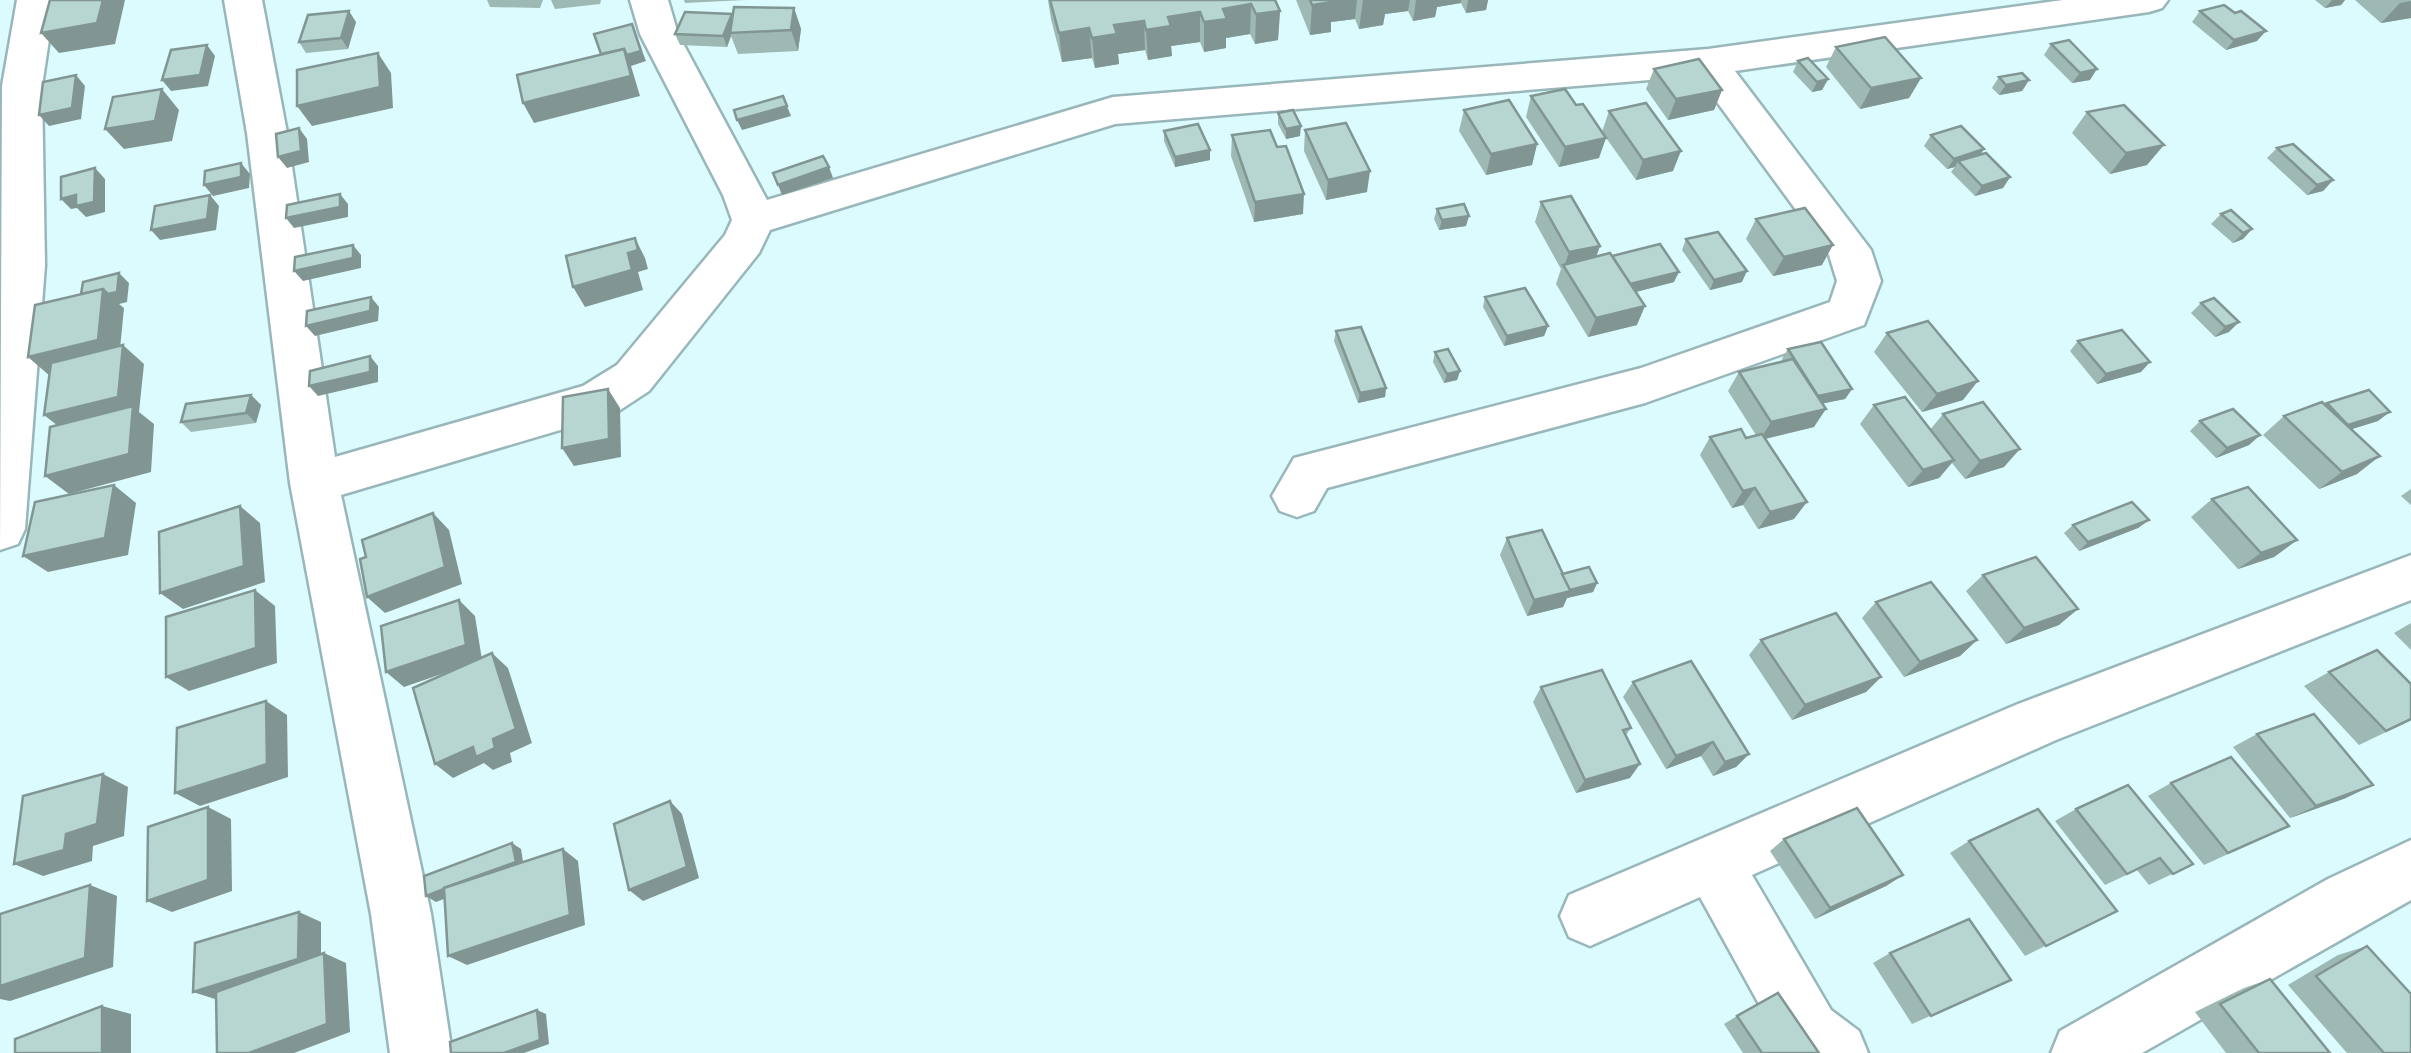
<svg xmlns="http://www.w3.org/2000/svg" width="2411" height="1053" font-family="'Roboto Serif',serif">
	<rect width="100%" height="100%" fill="#dbfbfe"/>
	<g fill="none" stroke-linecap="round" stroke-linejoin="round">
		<defs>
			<g id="minor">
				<polygon points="17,0 55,0 42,86 45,265 25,529 18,544 0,550 2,86"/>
				<polygon points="224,0 262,0 287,133 335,457 583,386 617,365 725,235 732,220 723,195 640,34 630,0 668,0 678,34 767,200 1113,97 1708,49 2063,0 2168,0 2162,8 2149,12 1735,71 1871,250 1881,281 1864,325 1645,403 1327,488 1314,511 1297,517 1280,511 1272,496 1294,458 1641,368 1830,302 1837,281 1829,255 1698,76 1115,124 770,230 759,253 649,391 614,414 341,495 431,914 452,1053 390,1053 371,914 290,483 247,133"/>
				<polygon points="2411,555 2411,600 2056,740 1752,875 1831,1010 1859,1031 1868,1053 1786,1053 1700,897 1590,946 1569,937 1560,916 1569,895 2018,704"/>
				<polygon points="2411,840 2411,900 2142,1053 2051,1053 2060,1031 2328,879"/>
			</g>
		</defs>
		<use href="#minor" stroke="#99b7ba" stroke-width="5"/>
		<use href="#minor" fill="#fff" fill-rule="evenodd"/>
	</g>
	<g fill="#9eb8b4">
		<polygon points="487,0 543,0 540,8 490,7"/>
		<polygon points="551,0 601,0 600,4 555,9"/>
		<polygon points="684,0 745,0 685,3"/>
		<polygon points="1048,0 1275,0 1280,11 1278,40 1255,44 1250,34 1226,38 1226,48 1204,52 1200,42 1171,46 1172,56 1148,60 1145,50 1118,54 1119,64 1095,68 1092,58 1062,62 1051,19"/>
		<polygon points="1296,0 1488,0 1486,10 1466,13 1461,3 1437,7 1435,17 1413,21 1408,11 1385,14 1383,25 1359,29 1355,19 1331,22 1331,32 1310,35"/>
		<polygon points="2315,0 2345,0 2341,5 2325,8"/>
		<polygon points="2355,0 2411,0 2411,18 2381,23"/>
		<polygon points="794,8 801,29 798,51 738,54 731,36 727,47 680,45 675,34 732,14"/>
		<polygon points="2200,11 2257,41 2226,50 2192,22"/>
		<polygon points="356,22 348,49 306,53 299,42"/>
		<polygon points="2051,44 2090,80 2072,83 2044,55"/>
		<polygon points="1836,47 1921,78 1909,98 1860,109 1826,67"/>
		<polygon points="1798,61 1828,79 1822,90 1812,92 1793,72"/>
		<polygon points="1654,69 1722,90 1714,110 1668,120 1646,89"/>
		<polygon points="1999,77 2029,80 2022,91 1999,95 1992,88"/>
		<polygon points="1531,96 1599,158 1559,167 1526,117"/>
		<polygon points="1464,110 1537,144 1532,165 1486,175 1459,131"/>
		<polygon points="1609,111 1673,171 1636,180 1602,132"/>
		<polygon points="2087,112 2147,165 2110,174 2072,133"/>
		<polygon points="1278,113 1300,136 1286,139 1278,124"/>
		<polygon points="1305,130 1367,192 1326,200 1304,151"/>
		<polygon points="1164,131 1210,150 1210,160 1175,167 1164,141"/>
		<polygon points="1232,135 1303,214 1254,222 1231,156"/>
		<polygon points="1931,135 1981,155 2010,177 2003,188 1975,196 1951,172 1955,167 1947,169 1924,146"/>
		<polygon points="2277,148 2333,180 2323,191 2307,195 2267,158"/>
		<polygon points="1541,202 1600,246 1596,257 1612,256 1674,282 1636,292 1637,325 1588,337 1556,284 1561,269 1535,222"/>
		<polygon points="1437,209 1466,226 1439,230 1434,219"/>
		<polygon points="2221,214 2252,229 2243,239 2233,243 2211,224"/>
		<polygon points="1756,219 1822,265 1773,276 1746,239"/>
		<polygon points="1686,239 1742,282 1710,290 1682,250"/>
		<polygon points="1485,297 1548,326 1544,336 1504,346 1483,307"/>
		<polygon points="2214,298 2229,332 2215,337 2191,313 2201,303"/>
		<polygon points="1336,331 1386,388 1385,397 1358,403 1334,341"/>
		<polygon points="1887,333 1963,400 1922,412 1874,352"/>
		<polygon points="2078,341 2141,372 2097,384 2070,351"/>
		<polygon points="1788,349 1852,389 1845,399 1823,403 1814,427 1765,439 1794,519 1758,529 1743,505 1732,508 1700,455 1710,437 1746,438 1756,435 1728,391 1739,372 1783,361 1782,359"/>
		<polygon points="1435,352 1460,371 1457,380 1444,383 1433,362"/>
		<polygon points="251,395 261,405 256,423 191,432 181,422"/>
		<polygon points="2327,403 2378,421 2352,429 2357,474 2319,489 2263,435 2284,416"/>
		<polygon points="1874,405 1930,430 1943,414 2004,467 1965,479 1952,463 1939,478 1908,487 1860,424"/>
		<polygon points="2200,421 2260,435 2249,445 2216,458 2190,431"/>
		<polygon points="2411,489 2411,505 2401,496"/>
		<polygon points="2212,499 2297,540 2274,557 2238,569 2191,517"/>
		<polygon points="2149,520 2138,528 2079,551 2064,533 2073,525"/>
		<polygon points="1507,538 1562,574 1597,583 1593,592 1567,598 1563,607 1527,616 1500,555"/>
		<polygon points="1983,575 2059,625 2006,644 1966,591"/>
		<polygon points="1876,602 1977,640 1960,656 1904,677 1862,618"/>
		<polygon points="2411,623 2411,650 2394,633"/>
		<polygon points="1761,640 1881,677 1866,692 1792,720 1749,655"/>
		<polygon points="2329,672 2411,720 2359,745 2304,686"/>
		<polygon points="1633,682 1749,754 1736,767 1713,776 1701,756 1666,769 1623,697"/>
		<polygon points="1541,687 1631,728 1626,735 1630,778 1576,793 1533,702"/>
		<polygon points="2257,734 2346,798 2290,818 2233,747"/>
		<polygon points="2171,783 2289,826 2204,865 2148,796"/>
		<polygon points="2076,809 2193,864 2149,885 2137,870 2105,885 2055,821"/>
		<polygon points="1784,839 1903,875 1886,886 1815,919 1770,851"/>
		<polygon points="1969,841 2117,911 2025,956 1950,853"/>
		<polygon points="2367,946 2411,1053 2347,1053 2288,985 2338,955"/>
		<polygon points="1890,953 2011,980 1912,1024 1873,963"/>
		<polygon points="2270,979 2330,1053 2226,1053 2195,1012 2244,988"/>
		<polygon points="1737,1016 1819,1053 1743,1053 1724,1024"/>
	</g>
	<g fill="#819692">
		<polygon points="103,0 125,0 115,44 59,53 41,33"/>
		<polygon points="1329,0 1357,0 1355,19 1331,22 1331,32 1310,35 1312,5"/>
		<polygon points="1363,0 1410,0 1408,11 1385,14 1383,25 1359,29"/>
		<polygon points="1416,0 1461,0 1461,3 1437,7 1435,17 1413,21"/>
		<polygon points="1468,0 1488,0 1486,10 1466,13"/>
		<polygon points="2332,0 2345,0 2341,5 2325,8"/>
		<polygon points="2411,1 2411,18 2381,23 2400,3"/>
		<polygon points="1251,4 1250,34 1226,38 1226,48 1204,52 1204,22 1223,9"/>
		<polygon points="794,8 801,29 798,51 791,30"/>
		<polygon points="349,11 356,22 348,49 341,38"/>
		<polygon points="1280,11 1278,40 1255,44 1256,14"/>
		<polygon points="1200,12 1200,42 1171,46 1172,56 1148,60 1146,30 1168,17"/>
		<polygon points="732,14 730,33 731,36 727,47 723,36"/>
		<polygon points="1144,21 1145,50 1118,54 1119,64 1095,68 1092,38 1114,25"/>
		<polygon points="1089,28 1092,58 1062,62 1059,33"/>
		<polygon points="2266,31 2257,41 2226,50 2234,40"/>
		<polygon points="636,35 646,61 631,66 640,96 534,123 523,103"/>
		<polygon points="207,45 215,56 208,86 171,91 162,80"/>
		<polygon points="378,53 391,73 393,108 312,126 297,106"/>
		<polygon points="2097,69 2090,80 2072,83 2080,73"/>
		<polygon points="76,75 85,86 81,119 49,126 39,115"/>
		<polygon points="1921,78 1909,98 1860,109 1871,88"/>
		<polygon points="1828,79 1822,90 1812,92 1817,82"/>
		<polygon points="2029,80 2022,91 1999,95 2006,85"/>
		<polygon points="162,89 179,110 172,141 124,149 105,129"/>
		<polygon points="1722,90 1714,110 1668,120 1676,99"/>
		<polygon points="787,106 791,116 742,130 737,120"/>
		<polygon points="1301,126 1300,136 1286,139 1286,129"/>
		<polygon points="299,128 307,139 309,162 287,168 278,157"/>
		<polygon points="1606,138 1599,158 1559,167 1565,147"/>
		<polygon points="1537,144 1532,165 1486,175 1491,154"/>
		<polygon points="2164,145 2147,165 2110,174 2126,153"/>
		<polygon points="1984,149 1977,160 1958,161 1955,167 1947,169 1954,159"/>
		<polygon points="1210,150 1210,160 1175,167 1175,157"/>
		<polygon points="1681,151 1673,171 1636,180 1643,160"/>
		<polygon points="241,163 250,174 249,188 213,196 204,185"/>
		<polygon points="829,167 833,178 782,195 778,185"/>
		<polygon points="95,168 105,179 105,212 86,217 77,208 71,209 61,199"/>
		<polygon points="1370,171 1367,192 1326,200 1328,180"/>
		<polygon points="2010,177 2003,188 1975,196 1982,186"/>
		<polygon points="2333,180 2323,191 2307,195 2317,185"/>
		<polygon points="340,194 348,204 348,217 294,228 286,218"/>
		<polygon points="1304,194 1303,214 1254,222 1255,202"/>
		<polygon points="210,195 219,206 216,230 160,240 151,230"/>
		<polygon points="1469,216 1466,226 1439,230 1442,220"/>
		<polygon points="2252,229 2243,239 2233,243 2243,233"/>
		<polygon points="635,238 645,258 648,269 638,272 643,290 585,307 573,287"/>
		<polygon points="353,245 361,255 361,268 303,281 294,271"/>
		<polygon points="1833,245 1822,265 1773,276 1784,257"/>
		<polygon points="1600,246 1593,265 1564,267 1569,252"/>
		<polygon points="1747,271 1742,282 1710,290 1714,280"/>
		<polygon points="1679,272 1674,282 1624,295 1628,285"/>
		<polygon points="119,273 129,283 127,302 119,304 124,308 119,359 50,376 28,357"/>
		<polygon points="371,297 379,307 378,321 315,336 306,326"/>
		<polygon points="1645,306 1637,325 1588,337 1596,318"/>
		<polygon points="2239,322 2229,332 2215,337 2225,327"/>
		<polygon points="1548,326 1544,336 1504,346 1507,336"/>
		<polygon points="123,345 144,364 139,412 154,424 151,472 69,494 45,476 67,433 44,415"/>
		<polygon points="370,356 378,366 378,382 318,396 309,386"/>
		<polygon points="2150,362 2141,372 2097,384 2106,374"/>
		<polygon points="1460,371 1457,380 1444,383 1447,374"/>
		<polygon points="1978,381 1963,400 1922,412 1937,394"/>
		<polygon points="1386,388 1385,397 1358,403 1360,393"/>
		<polygon points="608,389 620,408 621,457 574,466 562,448"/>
		<polygon points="1852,389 1845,399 1811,406 1817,396"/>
		<polygon points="251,395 261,405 256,423 246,413"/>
		<polygon points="1826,409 1814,427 1760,440 1771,422"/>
		<polygon points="2390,412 2378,421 2336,434 2348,425"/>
		<polygon points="2260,435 2249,445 2216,458 2227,448"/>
		<polygon points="2020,449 2004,467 1965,479 1980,461"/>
		<polygon points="2380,456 2357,474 2319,489 2342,472"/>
		<polygon points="1954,460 1939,478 1908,487 1923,470"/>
		<polygon points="114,485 136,503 128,555 48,572 23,556"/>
		<polygon points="1755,488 1743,505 1732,508 1743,491"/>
		<polygon points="1807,502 1794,519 1758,529 1770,512"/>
		<polygon points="240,506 260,523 265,582 183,609 160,593"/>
		<polygon points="433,513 449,530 462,584 385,613 367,597"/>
		<polygon points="2149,520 2138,528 2079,551 2088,542"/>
		<polygon points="2297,540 2274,557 2238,569 2261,553"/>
		<polygon points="1597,583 1593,592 1567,598 1563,607 1527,616 1534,600"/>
		<polygon points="255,590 275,606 277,663 189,691 166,677"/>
		<polygon points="459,600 475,616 482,660 404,687 386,672"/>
		<polygon points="2078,609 2059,625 2006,644 2024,628"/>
		<polygon points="1977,640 1960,656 1904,677 1920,662"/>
		<polygon points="492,653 508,668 532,743 510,753 512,762 493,770 484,763 453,778 435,764 493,739"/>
		<polygon points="1881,677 1866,692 1792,720 1805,705"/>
		<polygon points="266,701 287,715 288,777 200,806 175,793"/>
		<polygon points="1713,742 1701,756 1666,769 1676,756"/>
		<polygon points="1749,754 1736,767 1713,776 1725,762"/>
		<polygon points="1640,764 1630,778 1576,793 1585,780"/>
		<polygon points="103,774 128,787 124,836 93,846 92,861 43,876 14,864 66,834"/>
		<polygon points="2373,785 2346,798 2290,818 2316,806"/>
		<polygon points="670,801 682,814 699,878 643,901 629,890"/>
		<polygon points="208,807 231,819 232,891 172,912 147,901"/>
		<polygon points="512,843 521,849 524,868 436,902 426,896"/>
		<polygon points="563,849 578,861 585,925 467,965 448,956"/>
		<polygon points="1903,875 1886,886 1815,919 1830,908"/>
		<polygon points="90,885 117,896 113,967 10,1001 0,999 0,986"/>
		<polygon points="299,912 321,922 321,969 218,1000 193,992"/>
		<polygon points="324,953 346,963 350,1032 294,1053 249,1053"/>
		<polygon points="102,1006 131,1014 131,1053 102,1053"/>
		<polygon points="537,1010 546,1014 549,1044 524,1053 504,1053"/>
	</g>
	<g fill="#b8d6d1" stroke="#819692" stroke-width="2.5">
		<polygon points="50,0 103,0 97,23 41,33"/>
		<polygon points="1050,0 1275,0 1280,11 1256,14 1251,4 1223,9 1227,19 1204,22 1200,12 1168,17 1171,26 1146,30 1144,21 1114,25 1117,34 1092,38 1089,28 1059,33"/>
		<polygon points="1310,0 1332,0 1333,2 1312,5"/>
		<polygon points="2224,5 2235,13 2241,11 2266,31 2234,40 2200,11"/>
		<polygon points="734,7 794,8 791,30 730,33"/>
		<polygon points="349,11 341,38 299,42 308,15"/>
		<polygon points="685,12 732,14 723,36 675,34"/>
		<polygon points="632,24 641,51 627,55 624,49 601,54 594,34"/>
		<polygon points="1885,37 1921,78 1871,88 1836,47"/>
		<polygon points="2069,40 2097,69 2080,73 2051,44"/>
		<polygon points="207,45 200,75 162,80 171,50"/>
		<polygon points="624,49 631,76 523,103 517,75"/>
		<polygon points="378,53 380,87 297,106 297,70"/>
		<polygon points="1808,58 1828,79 1817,82 1798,61"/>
		<polygon points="1699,59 1722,90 1676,99 1654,69"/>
		<polygon points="2022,73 2029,80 2006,85 1999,77"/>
		<polygon points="76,75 72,108 39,115 43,82"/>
		<polygon points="162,89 155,121 105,129 113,97"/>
		<polygon points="1565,89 1576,105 1583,104 1606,138 1565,147 1531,96"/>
		<polygon points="783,96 787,106 737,120 734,110"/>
		<polygon points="1509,100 1537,144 1491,154 1464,110"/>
		<polygon points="1646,103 1681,151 1643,160 1609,111"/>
		<polygon points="2124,105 2164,145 2126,153 2087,112"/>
		<polygon points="1293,110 1301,126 1286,129 1278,113"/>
		<polygon points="1346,123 1370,171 1328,180 1305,130"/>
		<polygon points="1198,124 1210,150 1175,157 1164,131"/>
		<polygon points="1961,126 1984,149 1954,159 1931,135"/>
		<polygon points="299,128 301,151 278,157 276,134"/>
		<polygon points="1270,130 1277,147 1286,146 1304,194 1255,202 1232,135"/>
		<polygon points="2293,144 2333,180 2317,185 2277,148"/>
		<polygon points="1986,153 2010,177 1982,186 1958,161"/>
		<polygon points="823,156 829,167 778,185 773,173"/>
		<polygon points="241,163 241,177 204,185 205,171"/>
		<polygon points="95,168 94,202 76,206 76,195 61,199 61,177"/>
		<polygon points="340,194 340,207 286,218 287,205"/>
		<polygon points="210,195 207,219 151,230 155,206"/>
		<polygon points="1571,196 1600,246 1569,252 1541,202"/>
		<polygon points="1464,204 1469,216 1442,220 1437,209"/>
		<polygon points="1805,208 1833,245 1784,257 1756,219"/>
		<polygon points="2231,210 2252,229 2243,233 2221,214"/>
		<polygon points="1718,232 1747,271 1714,280 1686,239"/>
		<polygon points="635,238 638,250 628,253 632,270 573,287 566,256"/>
		<polygon points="1660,244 1679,272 1630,284 1612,256"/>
		<polygon points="353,245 353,258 294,271 295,257"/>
		<polygon points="1610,253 1645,306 1596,318 1563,265"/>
		<polygon points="119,273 117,292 108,294 103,289 81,294 83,282"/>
		<polygon points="1525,288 1548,326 1507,336 1485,297"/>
		<polygon points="103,289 98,340 28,357 35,305"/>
		<polygon points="371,297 370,311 306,326 307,311"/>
		<polygon points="2214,298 2239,322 2225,327 2201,303"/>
		<polygon points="1928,321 1978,381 1937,394 1887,333"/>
		<polygon points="1361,327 1386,388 1360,393 1336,331"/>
		<polygon points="2122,330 2150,362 2106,374 2078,341"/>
		<polygon points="1821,342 1852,389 1818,396 1788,349"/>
		<polygon points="123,345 118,397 44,415 51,363"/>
		<polygon points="1448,349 1460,371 1447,374 1435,352"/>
		<polygon points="370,356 370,372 309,386 310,371"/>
		<polygon points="1793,359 1826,409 1771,422 1739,372"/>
		<polygon points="608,389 609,439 562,448 563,397"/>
		<polygon points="2369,390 2390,412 2348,425 2327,403"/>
		<polygon points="251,395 246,413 181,422 186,404"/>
		<polygon points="1905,397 1954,460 1923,470 1874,405"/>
		<polygon points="1983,402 2020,449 1980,461 1943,414"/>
		<polygon points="2322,402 2380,456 2342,472 2284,416"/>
		<polygon points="133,406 129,454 45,476 50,427"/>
		<polygon points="2233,409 2260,435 2227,448 2200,421"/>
		<polygon points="1741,429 1746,438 1762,434 1807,502 1770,512 1755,488 1743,491 1710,437"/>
		<polygon points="114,485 105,538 23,556 35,502"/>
		<polygon points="2248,487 2297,540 2261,553 2212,499"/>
		<polygon points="2132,502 2149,520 2088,542 2073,525"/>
		<polygon points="240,506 244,566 160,593 159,532"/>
		<polygon points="433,513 445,567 367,597 360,559 366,557 362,540"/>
		<polygon points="1542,530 1571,591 1534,600 1507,538"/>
		<polygon points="2036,557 2078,609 2024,628 1983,575"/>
		<polygon points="1589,567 1597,583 1570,590 1562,574"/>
		<polygon points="1931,582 1977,640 1920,662 1876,602"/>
		<polygon points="255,590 256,648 166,677 166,617"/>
		<polygon points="459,600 466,645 386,672 381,626"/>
		<polygon points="1836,613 1881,677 1805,705 1761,640"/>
		<polygon points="2377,650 2411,684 2411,719 2386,731 2329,672"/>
		<polygon points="492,653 516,729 493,739 495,748 476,757 473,747 435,764 413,688"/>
		<polygon points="1691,661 1749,754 1725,762 1713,742 1676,756 1633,682"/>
		<polygon points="1602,670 1631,728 1623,730 1640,764 1585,780 1541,687"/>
		<polygon points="266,701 267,764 175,793 177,728"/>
		<polygon points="2314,714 2373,785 2316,806 2257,734"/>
		<polygon points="2231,757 2289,826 2228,853 2171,783"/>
		<polygon points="103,774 97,824 66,834 64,850 14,864 23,796"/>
		<polygon points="2128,785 2193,864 2173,874 2160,858 2127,874 2076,809"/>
		<polygon points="670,801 687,867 629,890 614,824"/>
		<polygon points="208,807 208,880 147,901 148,827"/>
		<polygon points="1857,808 1903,875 1830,908 1784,839"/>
		<polygon points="2038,809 2117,911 2046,946 1969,841"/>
		<polygon points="512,843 516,862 444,888 444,889 426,896 424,876"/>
		<polygon points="563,849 570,915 448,956 444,888"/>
		<polygon points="90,885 85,958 0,986 0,914"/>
		<polygon points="299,912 298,959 193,992 195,943"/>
		<polygon points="1969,919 2011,980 1931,1016 1890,953"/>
		<polygon points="2367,946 2411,994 2411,1053 2384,1053 2316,976"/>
		<polygon points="324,953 327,1024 249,1053 217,1053 216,992"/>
		<polygon points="2270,979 2330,1053 2259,1053 2220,1004"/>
		<polygon points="1778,993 1819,1053 1762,1053 1737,1016"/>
		<polygon points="102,1006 102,1053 15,1053 15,1039"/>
		<polygon points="537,1010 540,1040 504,1053 451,1053 450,1042"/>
	</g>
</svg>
